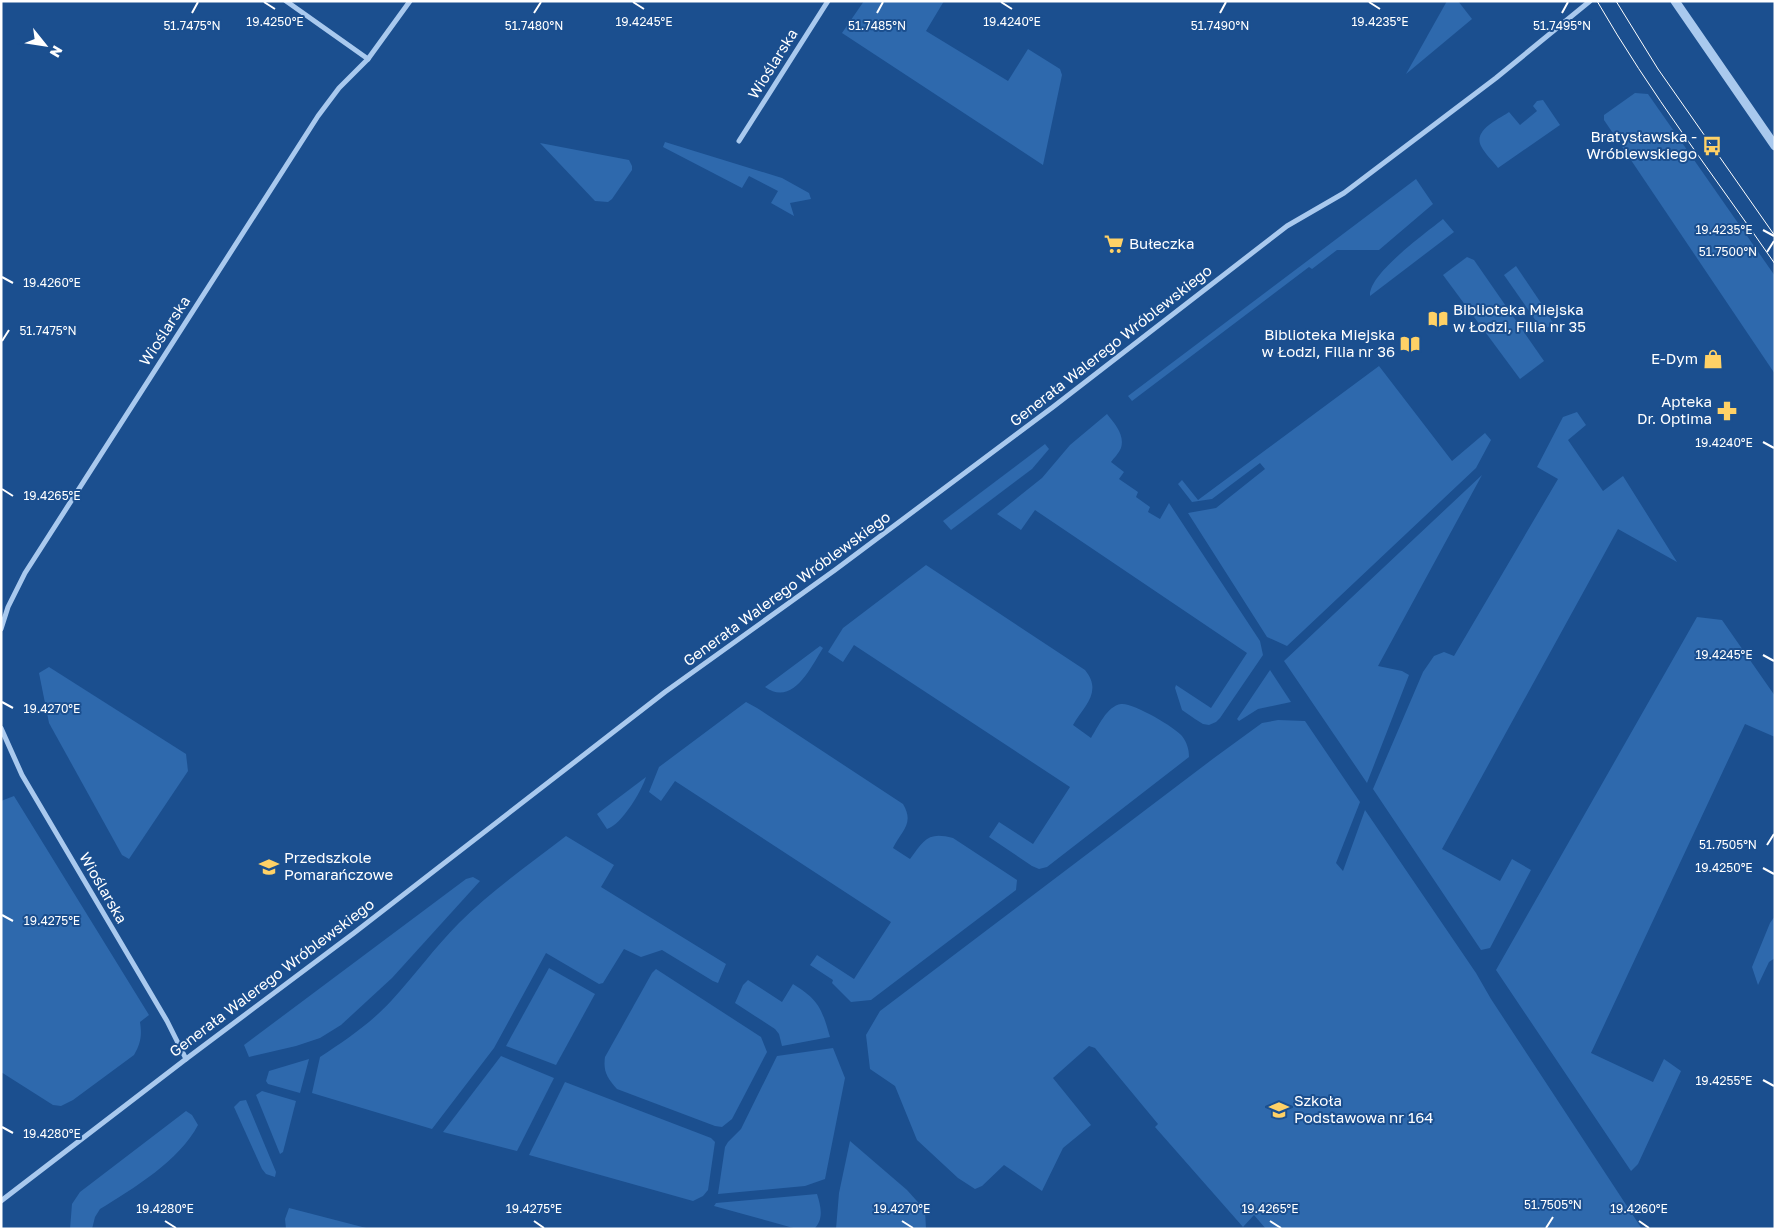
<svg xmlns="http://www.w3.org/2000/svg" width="1776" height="1230" font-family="'Golos Text',sans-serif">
	<rect width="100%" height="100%" fill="#1b4f8f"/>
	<g fill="#2e69ad">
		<polygon points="864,1 944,1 926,31 1008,81 1028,49 1060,69 1062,75 1043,165 842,33"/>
		<polygon points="1447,1 1458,1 1472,19 1406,74"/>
		<polygon points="1635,93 1648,94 1775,276 1775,374 1604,120 1604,115"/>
		<path d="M1543 100 1560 125 1498 168C1493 161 1485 154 1481 146 1473 130 1499 119 1509 112L1520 125 1537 111 1533 106 1537 101Z"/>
		<polygon points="665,142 782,178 809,193 811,199 790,203 794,216 771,203 778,191 749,176 742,188 663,147"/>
		<polygon points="540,143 629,160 632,166 632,170 612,199 608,202 595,201"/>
		<polygon points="1416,179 1433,204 1379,250 1337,250 1312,269 1309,267 1132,401 1128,396"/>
		<path d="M1443 219 1454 232 1370 296C1368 274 1426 233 1443 219Z"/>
		<polygon points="1467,257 1474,260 1544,361 1520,379 1443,275"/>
		<polygon points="1516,266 1543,306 1553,323 1543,331 1504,275"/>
		<polygon points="1379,366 1452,461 1485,433 1491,440 1476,468 1287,646 1267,637 1188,513 1216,508 1265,469 1260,463 1212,499 1192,502 1178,484 1182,480 1198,500"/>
		<polygon points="1577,412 1586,425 1568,440 1603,491 1623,476 1677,562 1618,529 1442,849 1500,881 1512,859 1531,870 1490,948 1481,950 1373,789 1423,672 1434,656 1444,652 1454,656 1558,479 1537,467 1563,417"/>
		<path d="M1107 414C1115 424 1125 435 1121 448 1119 453 1114 458 1111 462L1124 472 1119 479 1138 492 1136 497 1150 507 1148 512 1160 519 1169 503 1260 641 1263 655 1220 718 1216 722 1209 725 1203 724 1195 719 1182 710 1175 688 1176 685 1211 708 1247 653 1035 510 1021 530 997 514 1042 478 1070 445Z"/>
		<polygon points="1045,444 1049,449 1032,469 951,530 943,521"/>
		<polygon points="1482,475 1378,666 1402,671 1409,675 1367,783 1284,661"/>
		<path d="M926 565 1085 670C1103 692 1084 706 1073 725L1091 738C1098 727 1107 706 1121 704 1132 702 1175 727 1182 736 1187 743 1189 749 1189 757L1047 867 1039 869 1032 866 989 837 999 822 1033 844 1070 787 854 645 843 662 828 652 843 628Z"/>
		<polygon points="1697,617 1722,620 1775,696 1775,737 1745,724 1591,1053 1653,1082 1664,1059 1681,1071 1638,1164 1631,1171 1496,970"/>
		<path d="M820 646 823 648C811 667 793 707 765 687Z"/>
		<polygon points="49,667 186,754 188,771 129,859 122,855 49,723 39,673"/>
		<polygon points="1270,670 1291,702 1258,709 1239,721 1237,719"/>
		<path d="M746 702 757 708 903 804C915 824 901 831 893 848L910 859C924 840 928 831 953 838L1017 880 1016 890 871 1000 851 1002 832 983 833 980 810 965 817 955 854 979 891 922 675 781 661 801 649 792 659 767Z"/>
		<polygon points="1278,720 1305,721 1360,802 1336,863 1343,871 1365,810 1476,973 1491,999 1642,1229 1266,1229 1254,1215 1243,1227 1155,1127 1158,1124 1095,1048 1089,1046 1053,1078 1091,1125 1063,1148 1042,1191 1004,1165 982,1186 975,1189 958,1178 917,1140 895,1086 870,1069 866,1035 880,1011 1214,758 1262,723"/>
		<path d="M646 777C641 792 622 824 607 829L597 814Z"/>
		<path d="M14 796 149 1015 140 1022C142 1035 141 1043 134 1055L73 1100 61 1106 53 1105 1 1072V801Z"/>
		<path d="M566 836 614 865 601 887 726 964 718 983 713 981 662 950 641 957 624 949 603 983 599 984 546 953 494 1048 432 1129 312 1093 320 1057C346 1040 371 1023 392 1000 415 975 435 947 459 923 492 890 530 864 566 836Z"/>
		<polygon points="473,877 480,881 392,978 341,1025 320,1038 296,1046 249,1057 244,1045 466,879"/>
		<polygon points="1775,916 1775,958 1769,962 1758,985 1752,967 1770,923"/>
		<polygon points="549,968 595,994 556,1065 506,1046"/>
		<path d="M656 969 761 1037 767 1052 732 1119 722 1127 715 1126 617 1089C607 1078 603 1071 605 1057L652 973Z"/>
		<path d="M748 980 782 1002 793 984C819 1000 822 1009 830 1037L782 1046 779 1034 775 1029 735 1003 743 985Z"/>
		<polygon points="833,1048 845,1078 825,1179 805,1186 718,1194 725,1147 728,1142 741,1129 777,1056"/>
		<polygon points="501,1056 554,1078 517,1151 443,1132"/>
		<polygon points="309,1059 300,1093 268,1084 266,1081 269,1071"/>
		<polygon points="565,1082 711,1138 715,1142 708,1190 703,1196 693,1201 529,1155"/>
		<polygon points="262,1091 296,1101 283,1152 280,1154 256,1095"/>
		<polygon points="246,1100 276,1172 275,1177 266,1174 262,1169 234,1107 240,1101"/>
		<path d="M186 1111 192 1115 198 1125C180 1160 133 1189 100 1209L95 1217 92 1229H70L72 1204 80 1192Z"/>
		<polygon points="850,1141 907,1190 925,1210 926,1229 836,1229 839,1193"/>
		<path d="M817 1194C821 1207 824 1219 814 1229H797L714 1206 716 1203Z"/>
		<polygon points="289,1208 370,1229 286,1229 285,1219"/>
	</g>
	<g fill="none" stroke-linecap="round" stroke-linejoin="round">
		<g stroke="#a9c9ee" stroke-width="5">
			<polyline points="286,1 368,59"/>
			<polyline points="739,141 828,1"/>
			<polyline points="1,629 8,607 25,573 318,116 339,88 368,59 410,1"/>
			<polyline points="1,728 22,775 167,1021 186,1059"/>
			<polyline points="1,1201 186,1059 354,933 665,692 835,570 1053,407 1287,226 1344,193 1496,78 1590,1"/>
		</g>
		<polyline stroke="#a9c9ee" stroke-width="9" points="1675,1 1775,146"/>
		<g stroke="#fff" stroke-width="1">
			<path d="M1597 1C1650 93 1715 177 1775 264"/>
			<polyline points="1616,1 1658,69 1775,236"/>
		</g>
	</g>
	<path fill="none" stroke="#fff" stroke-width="2" d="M264 2 275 9M633 2 644 9M1001 2 1012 9M1369 2 1380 9M192 13 198 2M534 13 541 2M877 13 883 2M1220 13 1226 2M1562 13 1568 2M1763 230 1774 236M1767 252 1774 241M2 277 13 283M2 341 9 330M1763 442 1774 448M2 489 13 496M1763 655 1774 661M2 702 13 708M1767 845 1774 834M1763 868 1774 874M2 915 13 921M1763 1080 1774 1086M2 1127 13 1133M165 1221 176 1228M534 1221 544 1228M902 1221 913 1228M1270 1221 1281 1228M1639 1221 1649 1228M1546 1228 1553 1217"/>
	<defs>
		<symbol id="bus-bare" viewBox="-9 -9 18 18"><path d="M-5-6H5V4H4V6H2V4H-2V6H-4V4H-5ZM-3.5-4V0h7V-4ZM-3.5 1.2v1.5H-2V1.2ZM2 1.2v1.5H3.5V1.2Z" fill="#ffd166" stroke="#1b4f8f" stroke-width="2.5" paint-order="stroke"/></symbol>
		<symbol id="supermarket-bare" viewBox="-9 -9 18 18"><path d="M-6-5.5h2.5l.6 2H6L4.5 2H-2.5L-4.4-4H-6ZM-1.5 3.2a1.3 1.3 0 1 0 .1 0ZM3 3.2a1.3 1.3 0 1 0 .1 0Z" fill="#ffd166" stroke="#1b4f8f" stroke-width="2.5" paint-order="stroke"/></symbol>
		<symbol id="library-bare" viewBox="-9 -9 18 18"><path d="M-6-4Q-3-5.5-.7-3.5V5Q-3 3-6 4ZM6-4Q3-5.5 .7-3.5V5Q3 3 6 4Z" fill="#ffd166" stroke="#1b4f8f" stroke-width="2.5" paint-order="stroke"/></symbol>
		<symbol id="shop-bare" viewBox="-9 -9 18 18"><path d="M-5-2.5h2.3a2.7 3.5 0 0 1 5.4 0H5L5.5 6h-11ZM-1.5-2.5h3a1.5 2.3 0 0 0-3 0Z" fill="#ffd166" stroke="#1b4f8f" stroke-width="2.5" paint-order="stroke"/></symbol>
		<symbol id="pharmacy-bare" viewBox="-9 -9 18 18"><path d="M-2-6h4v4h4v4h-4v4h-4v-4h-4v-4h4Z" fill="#ffd166" stroke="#1b4f8f" stroke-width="2.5" paint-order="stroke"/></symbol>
		<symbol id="school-bare" viewBox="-9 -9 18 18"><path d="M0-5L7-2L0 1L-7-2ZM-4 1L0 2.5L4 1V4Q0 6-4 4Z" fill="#ffd166" stroke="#1b4f8f" stroke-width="2.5" paint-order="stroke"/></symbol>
	</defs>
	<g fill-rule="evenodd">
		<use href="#bus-bare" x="1698" y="132" width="28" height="28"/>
		<use href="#supermarket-bare" x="1100" y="230" width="28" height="28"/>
		<use href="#library-bare" x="1424" y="305" width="28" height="28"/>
		<use href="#library-bare" x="1396" y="330" width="28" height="28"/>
		<use href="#shop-bare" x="1699" y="345" width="28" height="28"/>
		<use href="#pharmacy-bare" x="1713" y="397" width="28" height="28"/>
		<use href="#school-bare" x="255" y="853" width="28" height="28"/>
		<use href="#school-bare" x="1265" y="1096" width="28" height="28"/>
	</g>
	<g text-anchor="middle" stroke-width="4" stroke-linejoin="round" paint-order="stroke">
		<g font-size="15" fill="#fff" stroke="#1b4f8f">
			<text transform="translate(773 64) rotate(-58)" y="5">Wioślarska</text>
			<text transform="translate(165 331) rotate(-57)" y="5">Wioślarska</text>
			<text transform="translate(1111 346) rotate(-38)" y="5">Generała Walerego Wróblewskiego</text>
			<text transform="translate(787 589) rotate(-36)" y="5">Generała Walerego Wróblewskiego</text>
			<text transform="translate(103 888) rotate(60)" y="5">Wioślarska</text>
			<text transform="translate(272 978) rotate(-37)" y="5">Generała Walerego Wróblewskiego</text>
		</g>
		<g font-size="15" fill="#fff" stroke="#1b4f8f" text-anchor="end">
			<text x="1697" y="142">Bratysławska -<tspan x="1697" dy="17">Wróblewskiego</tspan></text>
			<text x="1129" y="249" text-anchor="start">Bułeczka</text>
			<text x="1453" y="315" text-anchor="start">Biblioteka Miejska<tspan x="1453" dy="17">w Łodzi, Filia nr 35</tspan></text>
			<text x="1395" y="340">Biblioteka Miejska<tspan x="1395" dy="17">w Łodzi, Filia nr 36</tspan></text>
			<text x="1698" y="364">E-Dym</text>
			<text x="1712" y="407">Apteka<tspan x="1712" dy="17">Dr. Optima</tspan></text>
			<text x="284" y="863" text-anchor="start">Przedszkole<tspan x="284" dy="17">Pomarańczowe</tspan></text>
			<text x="1294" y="1106" text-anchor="start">Szkoła<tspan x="1294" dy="17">Podstawowa nr 164</tspan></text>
		</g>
	</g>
	<g font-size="12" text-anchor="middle" fill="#fff" stroke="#1b4f8f" stroke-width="4" stroke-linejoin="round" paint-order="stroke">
		<text x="275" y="26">19.4250°E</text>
		<text x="644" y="26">19.4245°E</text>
		<text x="1012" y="26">19.4240°E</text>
		<text x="1380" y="26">19.4235°E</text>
		<text x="192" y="30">51.7475°N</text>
		<text x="534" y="30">51.7480°N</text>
		<text x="877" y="30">51.7485°N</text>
		<text x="1220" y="30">51.7490°N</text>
		<text x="1562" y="30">51.7495°N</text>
		<text x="1724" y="234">19.4235°E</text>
		<text x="1728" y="256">51.7500°N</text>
		<text x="52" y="287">19.4260°E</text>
		<text x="48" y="335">51.7475°N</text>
		<text x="1724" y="447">19.4240°E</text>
		<text x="52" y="500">19.4265°E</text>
		<text x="1724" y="659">19.4245°E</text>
		<text x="52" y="713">19.4270°E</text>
		<text x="1728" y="849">51.7505°N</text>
		<text x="1724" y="872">19.4250°E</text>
		<text x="52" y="925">19.4275°E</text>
		<text x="1724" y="1085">19.4255°E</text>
		<text x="52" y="1138">19.4280°E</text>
		<text x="1553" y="1209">51.7505°N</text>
		<text x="165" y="1213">19.4280°E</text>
		<text x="534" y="1213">19.4275°E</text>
		<text x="902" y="1213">19.4270°E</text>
		<text x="1270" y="1213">19.4265°E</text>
		<text x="1639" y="1213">19.4260°E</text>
	</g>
	<rect width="1776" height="1230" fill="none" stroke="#ffffff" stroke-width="5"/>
	<g transform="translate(45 45) rotate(120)" stroke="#1b4f8f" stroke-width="4" paint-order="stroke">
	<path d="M0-4L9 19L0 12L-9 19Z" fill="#ffffff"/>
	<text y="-8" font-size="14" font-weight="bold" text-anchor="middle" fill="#ffffff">N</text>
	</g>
</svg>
